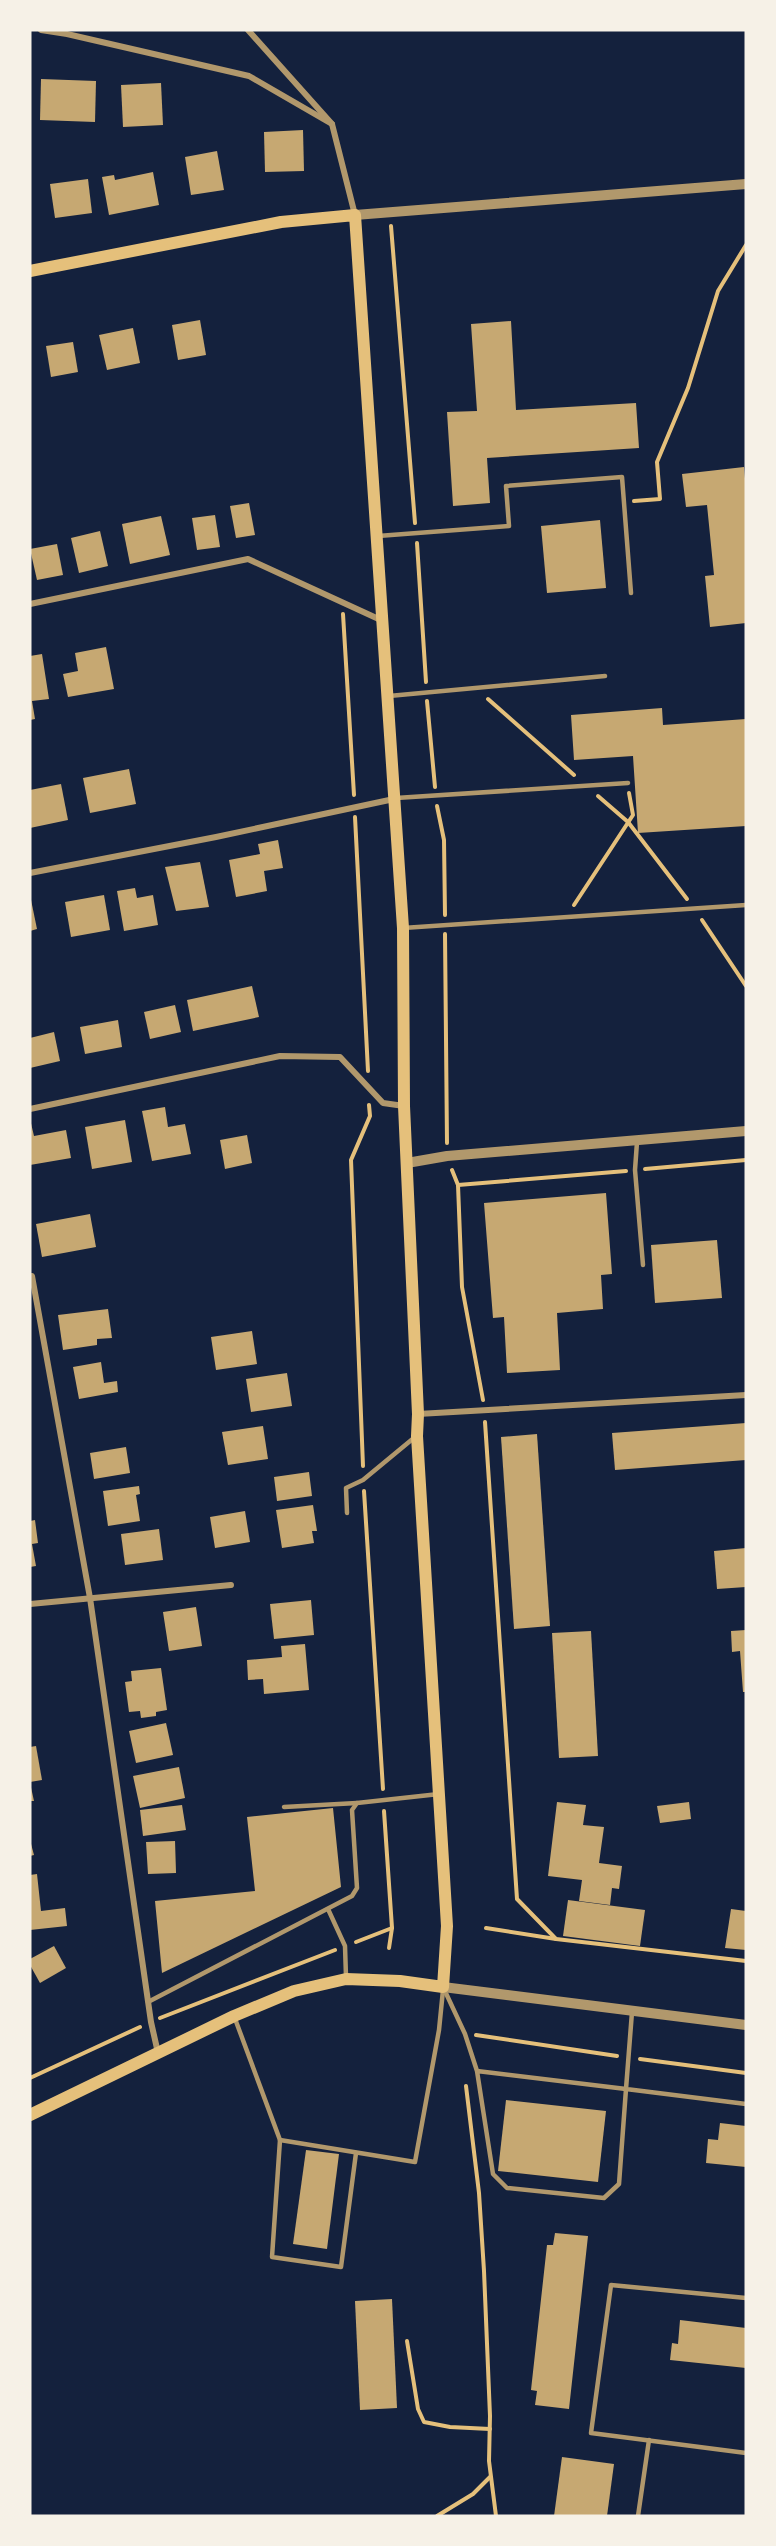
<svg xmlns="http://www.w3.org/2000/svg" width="776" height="2546" font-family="'IBM Plex Sans',sans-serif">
	<rect width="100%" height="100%" fill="#14213d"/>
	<g fill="#c6a872">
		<polygon points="41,79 96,81 95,122 40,120"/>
		<polygon points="161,83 163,125 123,127 121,85"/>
		<polygon points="303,130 304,171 265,172 264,132"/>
		<polygon points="217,151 224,190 191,195 185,157"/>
		<polygon points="153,172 159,205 109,215 102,177 114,175 115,180"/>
		<polygon points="88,179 92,213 55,218 50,184"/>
		<polygon points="200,320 206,355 178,360 172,325"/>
		<polygon points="511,321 516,410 636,403 639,448 487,458 490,503 453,506 447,412 477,411 471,324"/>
		<polygon points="133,328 140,363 107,370 99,335"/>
		<polygon points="73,342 78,372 51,377 46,346"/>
		<polygon points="744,467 746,490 746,623 710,627 705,576 714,575 707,505 686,507 682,474"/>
		<polygon points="249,503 255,535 236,538 230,506"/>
		<polygon points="215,515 220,547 197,550 192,518"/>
		<polygon points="161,516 170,555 130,564 122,524"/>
		<polygon points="600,520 606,588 547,593 541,526"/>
		<polygon points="100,531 108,566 79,573 71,538"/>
		<polygon points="57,544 63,575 37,580 30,549"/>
		<polygon points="106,647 114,689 68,697 63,674 78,671 75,653"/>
		<polygon points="42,654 49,699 32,701 35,719 30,720 30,656"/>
		<polygon points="662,708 663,725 746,719 746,826 638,833 633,756 574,760 571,715"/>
		<polygon points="129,769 136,804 90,813 83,778"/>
		<polygon points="61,784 68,820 30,828 30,790"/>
		<polygon points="278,840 283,868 264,871 267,891 236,897 229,860 260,854 258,844"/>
		<polygon points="200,862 209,907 176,911 165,867"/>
		<polygon points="135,888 137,898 153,895 158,925 124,931 117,891"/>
		<polygon points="30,895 37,929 30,931"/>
		<polygon points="104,895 110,930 71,937 65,902"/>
		<polygon points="252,986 259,1017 193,1031 187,1000"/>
		<polygon points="175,1005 181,1032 150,1039 144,1012"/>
		<polygon points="118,1020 122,1047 85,1054 80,1027"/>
		<polygon points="54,1032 60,1061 30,1068 30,1038"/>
		<polygon points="165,1107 168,1127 185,1124 191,1154 152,1161 142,1111"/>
		<polygon points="30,1119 34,1136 66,1130 71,1158 30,1165"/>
		<polygon points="125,1120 132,1162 92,1169 85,1127"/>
		<polygon points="247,1135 252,1163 225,1169 220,1140"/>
		<polygon points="606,1193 612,1274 601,1275 603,1309 557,1313 560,1370 507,1373 504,1317 493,1318 484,1203"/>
		<polygon points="90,1214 96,1247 42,1257 36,1224"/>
		<polygon points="717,1240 722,1298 655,1303 651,1245"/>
		<polygon points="108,1309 112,1338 97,1339 97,1345 63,1350 58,1315"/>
		<polygon points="252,1331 257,1364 216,1370 211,1337"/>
		<polygon points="101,1362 104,1383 117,1381 118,1392 79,1399 73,1367"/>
		<polygon points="287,1373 292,1406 251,1412 246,1379"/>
		<polygon points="746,1423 746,1460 615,1470 612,1433"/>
		<polygon points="263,1426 268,1459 228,1465 222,1432"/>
		<polygon points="537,1434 550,1626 514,1629 501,1437"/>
		<polygon points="126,1447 130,1473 94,1479 90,1453"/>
		<polygon points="309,1472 312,1496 277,1501 274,1477"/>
		<polygon points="139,1486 140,1494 136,1495 140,1521 108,1526 103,1491"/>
		<polygon points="313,1505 317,1531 312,1531 314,1543 282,1548 276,1510"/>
		<polygon points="245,1511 250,1542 215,1548 210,1517"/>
		<polygon points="35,1520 38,1543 32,1544 36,1566 30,1567 30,1521"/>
		<polygon points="159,1529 163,1560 125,1565 121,1534"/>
		<polygon points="746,1548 746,1587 717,1589 714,1551"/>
		<polygon points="311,1600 314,1635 274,1639 270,1604"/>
		<polygon points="196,1607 202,1646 169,1651 163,1612"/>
		<polygon points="746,1630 746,1692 743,1692 740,1651 732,1652 731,1631"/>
		<polygon points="591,1631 598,1756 559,1758 552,1633"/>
		<polygon points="305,1644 309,1690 264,1694 263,1679 248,1680 247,1660 282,1657 281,1646"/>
		<polygon points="161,1668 167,1710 156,1712 156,1716 141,1718 140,1711 129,1712 125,1682 132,1681 131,1671"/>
		<polygon points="166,1723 173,1755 136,1763 129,1731"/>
		<polygon points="36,1746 42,1780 30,1782 30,1747"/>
		<polygon points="179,1767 185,1798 140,1808 133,1776"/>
		<polygon points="30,1783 34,1801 30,1801"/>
		<polygon points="557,1802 586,1805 583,1825 604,1827 599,1863 622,1866 619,1889 612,1888 610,1905 579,1901 582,1880 548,1876"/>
		<polygon points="689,1802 691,1819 660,1823 657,1806"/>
		<polygon points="182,1805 186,1830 143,1836 140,1810"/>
		<polygon points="333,1808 341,1887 162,1973 155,1901 255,1891 247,1817"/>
		<polygon points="30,1840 34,1855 30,1856"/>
		<polygon points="175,1841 176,1873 148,1874 146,1842"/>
		<polygon points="37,1874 41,1911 65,1908 67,1926 30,1930 30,1875"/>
		<polygon points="568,1900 645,1910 640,1946 563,1936"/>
		<polygon points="731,1909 746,1911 746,1950 725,1948"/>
		<polygon points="54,1946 66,1968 40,1983 30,1965 30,1959"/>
		<polygon points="506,2100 606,2111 598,2182 498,2171"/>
		<polygon points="720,2123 746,2126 746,2167 706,2163 708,2139 718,2140"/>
		<polygon points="306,2150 339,2154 327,2249 293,2244"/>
		<polygon points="555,2233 588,2236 569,2409 535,2405 537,2391 531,2390 547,2245 553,2245"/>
		<polygon points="392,2299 397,2408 360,2410 355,2301"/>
		<polygon points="680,2320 746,2328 746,2368 670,2360 672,2343 678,2344"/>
		<polygon points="562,2457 614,2464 607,2516 554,2516"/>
	</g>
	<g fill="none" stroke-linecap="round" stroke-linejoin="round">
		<g stroke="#e5c07b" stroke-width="4">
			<polyline points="391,226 415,523"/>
			<polyline points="634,501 660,499 657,462 688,388 718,291 746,245"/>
			<polyline points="417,543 426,682"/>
			<polyline points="343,614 354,795"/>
			<polyline points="488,699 574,775"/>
			<polyline points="427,701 435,787"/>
			<polyline points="598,796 628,822 687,899"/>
			<polyline points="437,806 444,840 445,915"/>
			<polyline points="355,817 368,1071"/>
			<polyline points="574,905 633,815 629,793"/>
			<polyline points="702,920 746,986"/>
			<polyline points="445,934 447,1143"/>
			<polyline points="645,1169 746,1160"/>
			<polyline points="452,1170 458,1185 462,1287 483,1400"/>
			<polyline points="458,1185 626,1171"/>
			<polyline points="485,1422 517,1899 556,1939"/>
			<polyline points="363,1466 351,1160 370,1116 369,1105"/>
			<polyline points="364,1491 383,1789"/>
			<polyline points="384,1811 392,1928 389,1948"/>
			<polyline points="486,1928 556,1939 746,1961"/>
			<polyline points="356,1942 392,1928"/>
			<polyline points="160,2018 335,1950"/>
			<polyline points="476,2035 617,2056"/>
			<polyline points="640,2059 746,2073"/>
			<polyline points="30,2078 140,2027"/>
			<polyline points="466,2086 479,2193 484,2271 490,2416 489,2461 496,2516"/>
			<polyline points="407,2341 418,2409 424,2422 450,2427 490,2429"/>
			<polyline points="437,2516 473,2494 490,2477"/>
		</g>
		<g stroke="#b1986c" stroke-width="4.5">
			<polyline points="378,536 509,526 506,486 622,477 631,593"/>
			<polyline points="389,696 605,676"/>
			<polyline points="396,798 628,783"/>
			<polyline points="403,928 746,905"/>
			<polyline points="637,1142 635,1170 643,1265"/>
			<polyline points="347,1513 346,1488 363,1480 415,1437"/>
			<polyline points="284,1807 357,1803"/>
			<polyline points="328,1909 345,1946 346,1977"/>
			<polyline points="444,1989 465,2034 477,2071 626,2089 619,2184 604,2198 507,2188 493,2174 477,2071"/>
			<polyline points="148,2002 352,1896 357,1888 352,1810 357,1803 439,1794"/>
			<polyline points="632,2012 626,2089 746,2104"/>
			<polyline points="234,2016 280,2140 415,2162 439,2030 443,1990"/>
			<polyline points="280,2140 272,2257 341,2267 356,2153"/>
			<polyline points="746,2298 611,2285 591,2433 746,2453"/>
			<polyline points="638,2516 649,2440"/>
		</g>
		<g stroke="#b1986c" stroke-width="6">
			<polyline points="41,30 67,34 249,76 332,124"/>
			<polyline points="248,30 332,124 355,215"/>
			<polyline points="30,604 248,559 383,621"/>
			<polyline points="30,873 216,837 394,799"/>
			<polyline points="30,1109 280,1056 340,1057 383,1103 404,1106"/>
			<polyline points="32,1276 90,1598 151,2022 158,2053"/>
			<polyline points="418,1414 746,1395"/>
			<polyline points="30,1604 231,1585"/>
		</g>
		<g stroke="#b1986c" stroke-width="10">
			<polyline points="355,215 746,184"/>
			<polyline points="407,1163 447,1156 746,1131"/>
			<polyline points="443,1987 746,2025"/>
		</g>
		<polyline stroke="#e5c07b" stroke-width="12" points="30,271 281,222 355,215 403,928 404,1106 418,1414 417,1436 447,1926 443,1987 400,1981 346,1979 294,1991 234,2016 30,2115"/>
	</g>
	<rect width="776" height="2546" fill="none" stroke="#f6f1e7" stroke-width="63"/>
</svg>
